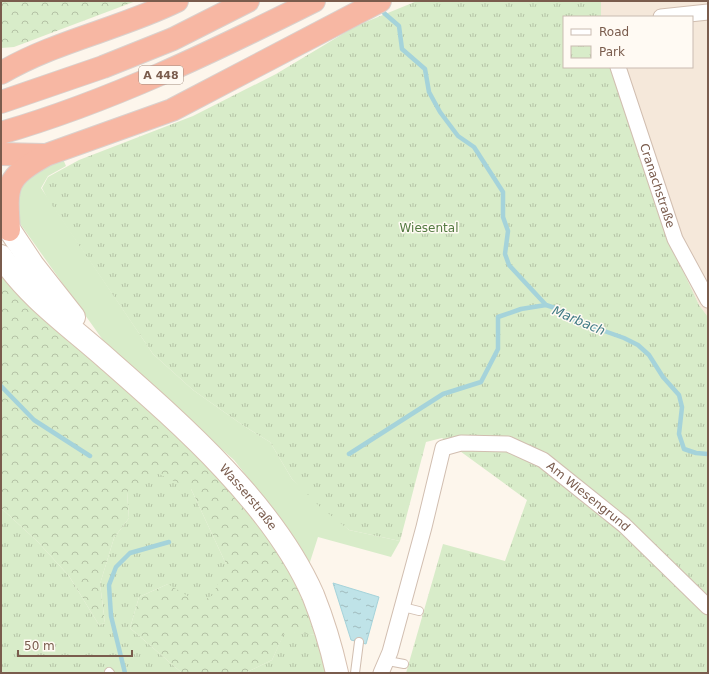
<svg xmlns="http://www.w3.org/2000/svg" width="709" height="674" font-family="'DejaVu Sans',sans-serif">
	<defs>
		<pattern id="forest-crowns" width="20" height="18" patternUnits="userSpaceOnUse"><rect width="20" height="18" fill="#d8ecc9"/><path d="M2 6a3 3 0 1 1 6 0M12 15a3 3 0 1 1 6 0" fill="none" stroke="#b4c2a5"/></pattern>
		<pattern id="park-tufts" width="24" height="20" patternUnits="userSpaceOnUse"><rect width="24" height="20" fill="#d8ecc9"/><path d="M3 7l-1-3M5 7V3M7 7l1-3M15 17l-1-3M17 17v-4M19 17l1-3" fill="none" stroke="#b4c2a5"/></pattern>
		<pattern id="water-ripples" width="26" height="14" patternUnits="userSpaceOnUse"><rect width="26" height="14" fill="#bfe3e8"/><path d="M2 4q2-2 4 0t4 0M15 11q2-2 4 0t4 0" fill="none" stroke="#a0bbbe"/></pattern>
	</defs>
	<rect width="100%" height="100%" fill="#fdf6ec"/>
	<polygon fill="#f5e8da" points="601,1 708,1 708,317 699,305 671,245 611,67 692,67 692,17 601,17"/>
	<polygon fill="#d8ecc9" points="63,159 66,166 48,176 41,188 153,354 193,390 244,426 270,442 292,479 349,530 400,541 391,557 318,537 309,565 284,523 234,460 131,369 105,343 21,225 14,211 19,179"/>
	<g fill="url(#forest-crowns)">
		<polygon points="1,1 136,1 14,47 1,48"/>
		<polygon points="1,267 113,378 182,441 236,495 283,558 301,594 317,635 285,632 272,660 245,673 182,673 130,628 139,597 168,584 226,564 191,489 127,492 129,518 114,538 100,584 105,623 99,625 69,576 37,541 1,508"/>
	</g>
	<g fill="url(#park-tufts)">
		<polygon points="417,1 601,1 601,17 564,17 564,67 611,67 671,245 699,305 708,317 708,673 406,673 443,544 505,561 527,500 442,438 426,442 400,541 349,530 319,506 292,479 270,442 244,426 193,390 153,354 47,198 42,188 48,177 79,160 193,116 276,74 356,26"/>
		<polygon points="157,473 191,489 226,564 213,595 199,603 168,584 139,597 130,628 182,673 1,673 1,508 37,541 69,576 99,625 105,623 100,584 114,538 129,518 127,492"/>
		<polygon points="285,631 317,635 326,673 245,673 272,660"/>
	</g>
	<polygon fill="url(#water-ripples)" stroke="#a5d3da" points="333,583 379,597 366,644 351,640"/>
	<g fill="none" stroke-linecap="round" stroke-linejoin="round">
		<g stroke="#a5d3da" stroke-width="4.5">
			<polyline points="382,6 384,13 399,26 402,49 425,69 429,92 440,112 458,136 474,147 503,192 503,217 508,231 505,254 509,265 546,305 555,308 576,321 624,338 638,345 649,355 663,377 679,395 682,407 679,434 684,449 696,453 708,454"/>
			<polyline points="1,386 34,420 90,456"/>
			<polyline points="349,454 443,394 481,382 498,349 498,317 521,309 546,305"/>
			<polyline points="125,673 111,616 109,585 116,567 130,553 169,542"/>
		</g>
		<defs>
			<g id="service">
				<polyline points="403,607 419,611"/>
				<polyline points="388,661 404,664"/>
				<polyline points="109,672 110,673"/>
				<polyline points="355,673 359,642"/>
			</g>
			<g id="minor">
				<polyline points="661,17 708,12"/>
				<path id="s1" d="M618 67 675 239 708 300"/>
				<path id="s2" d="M381 673 390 652 424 527 443 448 461 443 508 444 543 460 624 525 708 607"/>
			</g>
			<g id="secondary">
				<polyline points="1,217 33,265 74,317"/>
				<path id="s3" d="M1 256C29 298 70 326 107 359 181 424 273 504 313 595 323 620 331 646 337 673"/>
			</g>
			<g id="motorway">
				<path d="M1 73C55 41 120 29 177 1"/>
				<polyline points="1,102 103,67 173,39 248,1"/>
				<path d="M1 133C111 101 212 52 314 1"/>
				<polyline points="1,154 45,155"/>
				<path d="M9 230C6 185 5 178 46 155L172 110 380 1"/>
			</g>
		</defs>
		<use href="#service" stroke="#d1beb0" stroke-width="10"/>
		<use href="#minor" stroke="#d1beb0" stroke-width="17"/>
		<use href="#secondary" stroke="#d6c0b0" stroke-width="24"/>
		<use href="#motorway" stroke="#dad1cd" stroke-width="24"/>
		<use href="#service" stroke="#fff" stroke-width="8"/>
		<use href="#minor" stroke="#fff" stroke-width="15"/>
		<use href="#secondary" stroke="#fff" stroke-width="22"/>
		<use href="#motorway" stroke="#f7b7a3" stroke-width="22"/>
	</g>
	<g text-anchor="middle" stroke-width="3" stroke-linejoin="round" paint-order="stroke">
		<rect fill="#fffaf3" stroke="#a28b7f" stroke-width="1" x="139" y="66" width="44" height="18" rx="3"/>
		<g font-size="11" font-weight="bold" fill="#7a5c4d">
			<text x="161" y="79">A 448</text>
		</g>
		<g font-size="12" fill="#7a5c4d" stroke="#fffaf3">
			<text dy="4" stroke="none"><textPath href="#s1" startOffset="125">Cranachstraße</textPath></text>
			<text dy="4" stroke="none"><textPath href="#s2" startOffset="396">Am Wiesengrund</textPath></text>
			<text dy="4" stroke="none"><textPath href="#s3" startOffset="346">Wasserstraße</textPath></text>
		</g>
		<g font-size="12" fill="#537a41" stroke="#fffaf3">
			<text x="429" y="232">Wiesental</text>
		</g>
		<g font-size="13" font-style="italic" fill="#437c86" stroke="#fffaf3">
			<text transform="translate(579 320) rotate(23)" y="5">Marbach</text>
		</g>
	</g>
	<rect width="709" height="674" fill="none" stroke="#7a5c4d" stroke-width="4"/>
	<rect x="563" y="16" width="130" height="52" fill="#fffaf3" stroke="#cabbb1"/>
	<rect x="571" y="29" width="20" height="6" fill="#ffffff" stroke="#cabbb1"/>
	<text x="599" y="36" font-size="12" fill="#7a5c4d">Road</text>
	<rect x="571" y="46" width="20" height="12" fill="url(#park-tufts)" stroke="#cabbb1"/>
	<text x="599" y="56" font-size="12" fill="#7a5c4d">Park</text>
	<path d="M18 650v6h114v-6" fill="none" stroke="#7a5c4d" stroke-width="2"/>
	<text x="24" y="650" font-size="12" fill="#7a5c4d" stroke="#fffaf3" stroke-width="3" paint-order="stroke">50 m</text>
</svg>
